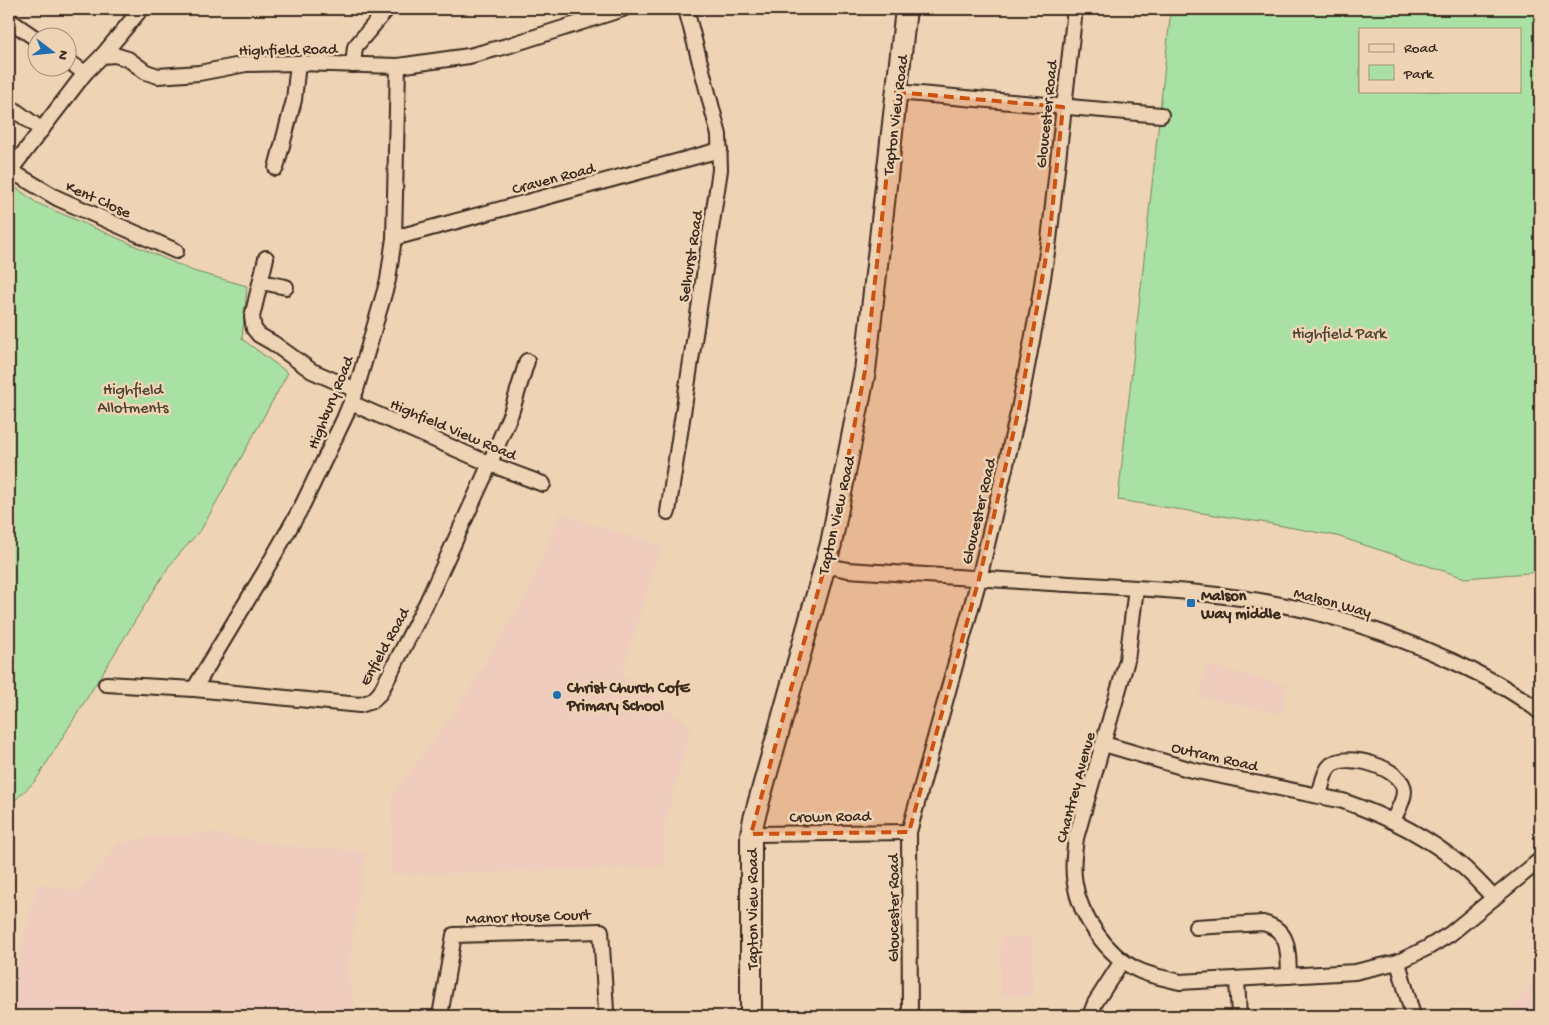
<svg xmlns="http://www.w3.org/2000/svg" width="1549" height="1025" font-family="'Gochi Hand',sans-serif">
	<rect width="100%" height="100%" fill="#eed3b5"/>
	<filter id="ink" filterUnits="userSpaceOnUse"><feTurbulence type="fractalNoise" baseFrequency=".02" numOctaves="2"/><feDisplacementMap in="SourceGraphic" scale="10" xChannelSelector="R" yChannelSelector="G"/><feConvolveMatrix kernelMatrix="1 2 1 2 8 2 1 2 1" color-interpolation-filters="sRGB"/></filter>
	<g filter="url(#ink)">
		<g fill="#efccbe">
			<polygon points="560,514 661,546 621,674 691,727 663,829 664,866 463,873 392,874 392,796 453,715 526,597"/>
			<polygon points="1206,665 1287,685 1282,714 1199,696"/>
			<polygon points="214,833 281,846 354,850 366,854 354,925 348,975 357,1016 9,1016 9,1000 37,884 79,891 119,844 153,836"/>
			<polygon points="1001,937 1032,937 1032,996 1001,997"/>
			<polygon points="1540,977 1540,1016 1504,1016"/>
		</g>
		<g fill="#a9e1a5" stroke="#728662" fill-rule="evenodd">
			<path d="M1171 9H1540V572L1465 578 1337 536 1261 522 1118 500ZM1360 29H1520V91H1360Z"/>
			<polygon points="11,184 37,203 193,271 247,286 242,339 288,373 202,528 169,566 36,780 9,806 9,190"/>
		</g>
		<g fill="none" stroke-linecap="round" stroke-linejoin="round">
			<defs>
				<g id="street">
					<polyline points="9,20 38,40"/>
					<polyline points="102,56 141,9"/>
					<polyline points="68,61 85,73"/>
					<polyline points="353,65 355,47 387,9"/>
					<polyline points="896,92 1161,115"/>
					<polyline points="9,106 42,130"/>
					<polyline points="276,168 294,100 298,63"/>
					<polyline points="11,171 57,198 176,251"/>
					<polyline points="9,172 85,73 102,56 115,55 128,59 146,72 158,76 199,73 246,64 298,63 398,66 469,56 507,46 623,9"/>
					<polyline points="394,238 720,150"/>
					<polyline points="266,258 252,317 254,329 259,335 273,343 312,371 356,390"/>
					<polyline points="261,282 286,287"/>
					<polyline points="351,403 490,464 543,484"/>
					<polyline points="668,512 720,170 719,135 686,9"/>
					<path d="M824 565 848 570C916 574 984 579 1051 583 1139 588 1228 591 1314 612 1361 624 1408 641 1452 661 1483 675 1514 691 1540 712"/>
					<path d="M1136 588 1127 660 1076 838C1074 854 1072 869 1075 884 1080 916 1107 955 1136 969 1149 976 1165 978 1180 982L1355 972 1398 962 1427 948 1450 934 1540 860"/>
					<polyline points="106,684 194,689 360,705 372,701 380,693 427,602 484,477 511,413 527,361"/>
					<polyline points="194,689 265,571 301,508 344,419 356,390 388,280 394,238 398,66"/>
					<path d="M1104 744 1192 770 1343 801C1386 816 1426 835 1461 865 1473 875 1483 887 1494 898"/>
					<path d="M1319 796C1322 787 1323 774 1329 767 1344 750 1404 768 1404 791 1404 801 1397 812 1393 820"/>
					<polyline points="751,834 909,832"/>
					<path d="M1196 927 1263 923C1291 930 1288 953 1289 976"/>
					<polyline points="1398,962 1413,1016"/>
					<polyline points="1237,979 1239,1016"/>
					<polyline points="440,1016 454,935 601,931 606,1010 605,1016"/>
					<polyline points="910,1016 909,832 979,579 1019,409 1038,309 1049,240 1075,9"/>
					<polyline points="1090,1016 1095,1003 1122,961"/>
				</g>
				<polyline id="secondary" points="751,1016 751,834 754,819 831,544 865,371 906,9"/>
			</defs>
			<use href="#street" stroke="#3b2a1e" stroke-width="18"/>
			<use href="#secondary" stroke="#3b2a1e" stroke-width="24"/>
			<use href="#street" stroke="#eed3b5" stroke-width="14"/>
			<use href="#secondary" stroke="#eed3b5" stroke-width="20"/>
		</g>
	</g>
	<path fill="#ce520f" fill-opacity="0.2" stroke="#ce520f" stroke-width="4" stroke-dasharray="10 6" stroke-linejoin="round" d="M896 92 1063 107 1049 240 1019 409 979 579 909 832 751 834 831 544 865 371Z"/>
	<g fill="#1f6fb2" stroke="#eed3b5" stroke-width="2">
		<rect x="1186" y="598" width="10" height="10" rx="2.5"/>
		<circle cx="557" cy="695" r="5"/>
	</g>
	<g text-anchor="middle" stroke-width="5" stroke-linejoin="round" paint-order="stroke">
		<g font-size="16" fill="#3b2a1e" stroke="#eed3b5">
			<text transform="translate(288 48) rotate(-1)" y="6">Highfield Road</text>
			<text transform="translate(1045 114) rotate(-84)" y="6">Gloucester Road</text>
			<text transform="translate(894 115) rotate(-83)" y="6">Tapton View Road</text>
			<text transform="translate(553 177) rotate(-15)" y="6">Craven Road</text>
			<text transform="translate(99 198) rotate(24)" y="6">Kent Close</text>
			<text transform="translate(689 256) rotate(-81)" y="6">Selhurst Road</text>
			<text transform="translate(329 402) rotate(-68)" y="6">Highbury Road</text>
			<text transform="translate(454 428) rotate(23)" y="6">Highfield View Road</text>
			<text transform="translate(977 511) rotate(-77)" y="6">Gloucester Road</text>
			<text transform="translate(835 515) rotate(-77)" y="6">Tapton View Road</text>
			<text transform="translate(1333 601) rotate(15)" y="6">Malson Way</text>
			<text transform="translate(383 646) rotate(-61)" y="6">Enfield Road</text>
			<text transform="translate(1215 755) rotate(13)" y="6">Outram Road</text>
			<text transform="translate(1074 787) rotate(-75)" y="6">Chantrey Avenue</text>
			<text transform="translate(830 815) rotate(-1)" y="6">Crown Road</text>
			<text transform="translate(892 908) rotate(-90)" y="6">Gloucester Road</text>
			<text transform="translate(751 909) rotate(-90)" y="6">Tapton View Road</text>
			<text transform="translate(528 915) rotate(-2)" y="6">Manor House Court</text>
		</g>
		<g font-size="16" fill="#4c4532" stroke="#eed3b5">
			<text x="1339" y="338">Highfield Park</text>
			<text x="133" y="394">Highfield<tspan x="133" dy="18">Allotments</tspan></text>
		</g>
		<g font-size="16" font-weight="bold" fill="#3b2a1e" stroke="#eed3b5" text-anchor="start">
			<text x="1201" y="600">Malson<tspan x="1201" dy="18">Way middle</tspan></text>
			<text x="567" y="692">Christ Church CofE<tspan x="567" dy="18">Primary School</tspan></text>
		</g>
	</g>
	<rect width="1549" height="1025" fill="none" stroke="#eed3b5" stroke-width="30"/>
	<rect x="15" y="15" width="1519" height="995" fill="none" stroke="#3b2a1e" stroke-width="2" filter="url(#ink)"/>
	<rect x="1359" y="28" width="162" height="65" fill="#eed3b5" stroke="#a68f79"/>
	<rect x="1369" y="44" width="25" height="8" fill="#eed3b5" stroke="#a68f79"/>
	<text x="1404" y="52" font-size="15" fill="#3b2a1e">Road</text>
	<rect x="1369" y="65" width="25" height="15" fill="#a9e1a5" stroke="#a68f79"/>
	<text x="1404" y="78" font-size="15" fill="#3b2a1e">Park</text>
	<g transform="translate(52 52) rotate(106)"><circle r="24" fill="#eed3b5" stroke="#a68f79"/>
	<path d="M0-4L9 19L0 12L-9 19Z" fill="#1f6fb2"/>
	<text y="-8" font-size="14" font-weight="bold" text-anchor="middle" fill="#3b2a1e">N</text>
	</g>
</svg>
